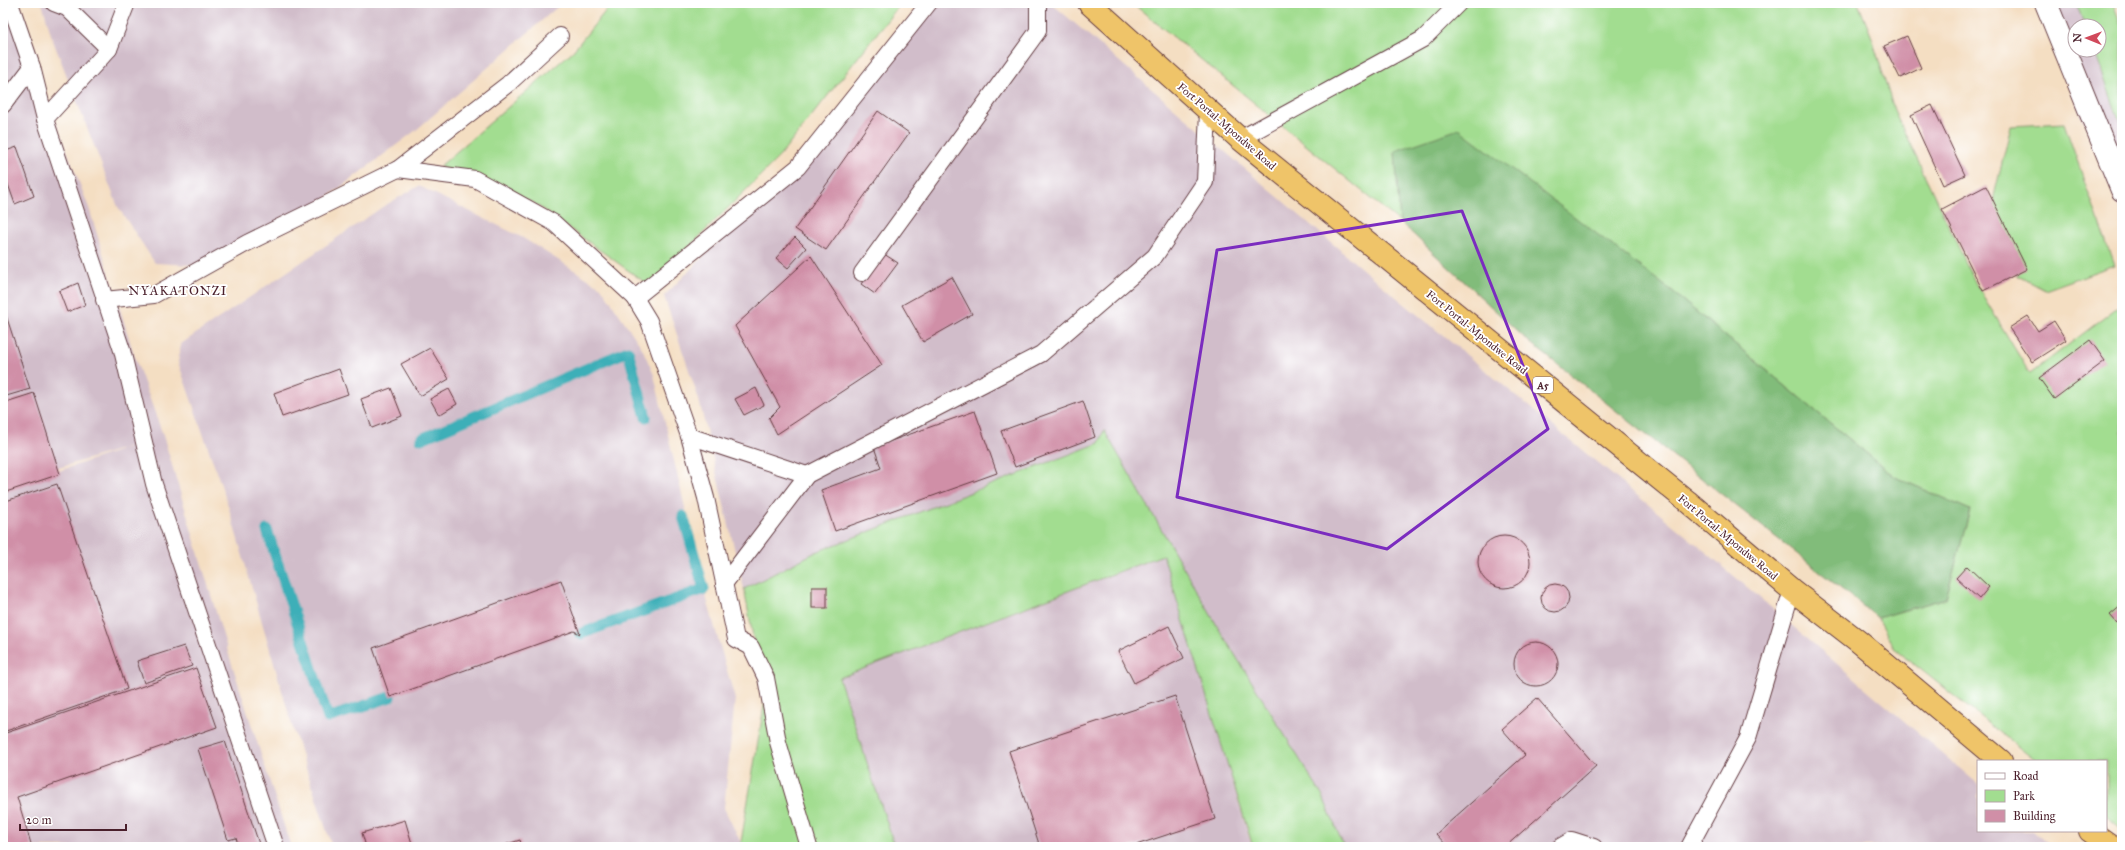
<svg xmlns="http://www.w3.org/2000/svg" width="2125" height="850" font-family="'IM FELL Great Primer',serif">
	<rect width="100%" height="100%" fill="#fff"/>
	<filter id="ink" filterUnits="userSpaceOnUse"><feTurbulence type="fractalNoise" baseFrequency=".025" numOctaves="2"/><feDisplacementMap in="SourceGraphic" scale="8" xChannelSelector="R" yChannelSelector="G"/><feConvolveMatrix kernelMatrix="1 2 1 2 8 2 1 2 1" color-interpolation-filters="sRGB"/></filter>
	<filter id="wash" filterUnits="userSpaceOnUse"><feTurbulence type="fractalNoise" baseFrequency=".012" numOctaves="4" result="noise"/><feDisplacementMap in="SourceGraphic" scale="16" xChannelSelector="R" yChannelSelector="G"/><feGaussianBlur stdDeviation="0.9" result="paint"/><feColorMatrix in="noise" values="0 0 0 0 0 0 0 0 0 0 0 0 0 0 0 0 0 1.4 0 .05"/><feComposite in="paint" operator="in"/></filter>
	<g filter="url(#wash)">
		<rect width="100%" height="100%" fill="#f4dec2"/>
		<g fill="#d1bdca">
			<polygon points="3,3 10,3 89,208 135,358 163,435 229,655 291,847 3,847 3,490 144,442 3,485"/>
			<polygon points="42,3 562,3 415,131 273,238 210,266 155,263 118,207 52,38"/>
			<polygon points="933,3 1051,3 1367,273 1707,553 1978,784 1978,831 2033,831 2051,847 1344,847 1323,797 1219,629 1099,443 816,552 744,589 699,400 664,296 821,139"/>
			<polygon points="2036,3 2077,3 2085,26 2075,26 2075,50 2094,50 2122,128 2122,216"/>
			<polygon points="419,186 523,238 601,287 642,348 654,375 704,589 735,699 724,808 743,847 332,847 294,732 227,502 178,362 181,344 384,206"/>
			<polygon points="1164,555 1252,847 895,847 839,678"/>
		</g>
		<g fill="#a2dd90" stroke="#767e5e">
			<polygon points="612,3 901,3 780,156 650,286 534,203 439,167 573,51"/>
			<polygon points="1132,3 1858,3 1871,35 1894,110 1976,284 2030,374 2122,304 2122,829 2106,816 2106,761 2036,761 1895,649 1878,618 1946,598 1970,510 1895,477 1664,285 1395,151 1400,222"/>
			<polygon points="2076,3 2113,3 2122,28 2122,128 2094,50 2099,50 2099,26 2085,26"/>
			<polygon points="2064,123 2114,265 2045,290 2004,268 1994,196 2011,126"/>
			<polygon points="1104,430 1219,629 1323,797 1344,847 1253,847 1163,555 839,678 895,847 743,847 741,842 765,700 744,589 816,552 1099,443"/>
		</g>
		<polygon fill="#81bc7a" stroke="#666e52" points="1459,129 1664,285 1895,477 1970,510 1946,598 1878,618 1528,341 1400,222 1395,151"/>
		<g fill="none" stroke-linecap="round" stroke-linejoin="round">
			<g stroke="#3eafb8" stroke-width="11">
				<polyline points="421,439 628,351 646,417"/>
				<polyline points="267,530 328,718 390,697"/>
				<polyline points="580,634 704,589 683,516"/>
			</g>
		</g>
		<g id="blocks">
			<g fill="#d08fa7">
				<polygon points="1907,36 1921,68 1900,78 1884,46"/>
				<polygon points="1932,105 1965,175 1943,185 1911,115"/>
				<polygon points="878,111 909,133 826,250 795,229"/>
				<polygon points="17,147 34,196 15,204 3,170 3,152"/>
				<polygon points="1986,186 2027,269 1983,291 1942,209"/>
				<polygon points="795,237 806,248 788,268 776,258"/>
				<polygon points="884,254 898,263 875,294 861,284"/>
				<polygon points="811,256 882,365 777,434 769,418 780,407 735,326"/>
				<polygon points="952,277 972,314 923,342 902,305"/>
				<polygon points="78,283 85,305 67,312 59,291"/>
				<polygon points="3,306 30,389 3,397"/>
				<polygon points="2028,316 2038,331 2054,321 2066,340 2032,362 2009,328"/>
				<polygon points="2090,340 2105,361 2054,399 2039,378"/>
				<polygon points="430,348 449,379 420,396 401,364"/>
				<polygon points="339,369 348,394 282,417 274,393"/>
				<polygon points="391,388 402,416 372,428 361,399"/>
				<polygon points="756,388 764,405 744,415 735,399"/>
				<polygon points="449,389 457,404 439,415 430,399"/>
				<polygon points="34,393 60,474 3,493 3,403"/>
				<polygon points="1083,401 1095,437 1015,467 1001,431"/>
				<polygon points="975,411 997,473 835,531 821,490 881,468 874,447"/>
				<polygon points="57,484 127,689 3,732 3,502"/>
				<circle cx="1504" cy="562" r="26"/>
				<polygon points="1967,566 1989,587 1979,599 1956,578"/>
				<polygon points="561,580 580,634 574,631 390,697 373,648"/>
				<circle cx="1555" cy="598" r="14"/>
				<rect x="812" y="587" width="15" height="21"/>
				<polygon points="2122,605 2122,619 2117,623 2110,615"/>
				<polygon points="1169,626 1184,658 1134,683 1118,651"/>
				<circle cx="1536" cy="664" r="22"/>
				<polygon points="184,646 192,666 144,683 137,661"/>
				<polygon points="196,668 217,727 17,797 32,847 3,847 3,757 5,761 3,755 3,734"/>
				<polygon points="1175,696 1215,819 1130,847 1040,847 1009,751"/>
				<polygon points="1537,698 1596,766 1505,847 1448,847 1436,834 1525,755 1502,729"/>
				<polygon points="225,741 260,847 239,847 236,838 228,840 198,749"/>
				<polygon points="405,820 413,847 366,847 362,833"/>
				<polygon points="520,840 522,847 498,847"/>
			</g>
		</g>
	</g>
	<g filter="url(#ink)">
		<use href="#blocks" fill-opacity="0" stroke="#643c42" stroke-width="1"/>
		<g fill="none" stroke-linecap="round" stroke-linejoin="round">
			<defs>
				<g id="lane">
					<polyline points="10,3 32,67 45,119 122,350 154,484 276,847"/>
					<polyline points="54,3 67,8 109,49"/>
					<polyline points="3,105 32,67"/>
					<polyline points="45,119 109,49 127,3"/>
					<polyline points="1240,139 1423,39 1459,3"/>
					<polyline points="398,169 475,179 554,223 635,298 649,321 689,436 706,498 736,639 751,647 766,678 778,742 809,847"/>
					<polyline points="862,273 1038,31 1038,3"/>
					<polyline points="635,298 798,167 929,3"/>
					<polyline points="104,300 154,295 247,243 398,169 508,84 560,36"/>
					<polyline points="689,436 807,475"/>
					<polyline points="724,584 807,475 1041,354 1155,256 1205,182 1208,111"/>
					<polyline points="1560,847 1572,840 1594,847"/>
					<polyline points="1689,847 1748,738 1792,590"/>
				</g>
				<polyline id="street" points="2046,3 2122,190"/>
				<g id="highway">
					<polyline points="1089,3 1240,139 1687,501 1792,590 1858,641 2001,761"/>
					<polyline points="2090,831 2113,847"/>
				</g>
			</defs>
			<use href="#lane" stroke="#643c42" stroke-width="18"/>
			<use href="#street" stroke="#643c42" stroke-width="24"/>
			<use href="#highway" stroke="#643c42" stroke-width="24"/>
			<use href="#lane" stroke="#fff" stroke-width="16"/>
			<use href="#street" stroke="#fff" stroke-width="22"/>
			<use href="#highway" stroke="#efc469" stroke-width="22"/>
		</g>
	</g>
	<path fill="none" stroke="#7b2cbf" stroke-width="3" stroke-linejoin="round" d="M1462 211 1548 429 1387 549 1177 497 1217 250Z"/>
	<g text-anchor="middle" stroke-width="3.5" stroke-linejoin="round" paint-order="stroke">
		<rect fill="#fff" stroke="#80626b" stroke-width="1" x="1533" y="377" width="20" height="16" rx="3"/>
		<g font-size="10" font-weight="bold" fill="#4a1f2b">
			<text x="1543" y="389">A5</text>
		</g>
		<g font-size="11" fill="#4a1f2b" stroke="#fff">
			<text transform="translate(1227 126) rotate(41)" y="4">Fort Portal-Mpondwe Road</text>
			<text transform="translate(1477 332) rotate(39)" y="4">Fort Portal-Mpondwe Road</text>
			<text transform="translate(1728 537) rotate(40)" y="4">Fort Portal-Mpondwe Road</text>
		</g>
		<g font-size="13" letter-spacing="1" fill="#4a1f2b" stroke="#fff">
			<text x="178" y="295">NYAKATONZI</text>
		</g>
	</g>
	<rect width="2125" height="850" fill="none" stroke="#fff" stroke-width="16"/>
	<rect x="1977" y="760" width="130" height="72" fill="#ffffff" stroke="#b7a5aa"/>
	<rect x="1985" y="773" width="20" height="6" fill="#ffffff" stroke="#b7a5aa"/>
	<text x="2013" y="780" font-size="12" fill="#4a1f2b">Road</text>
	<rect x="1985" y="790" width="20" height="12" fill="#a2dd90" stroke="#b7a5aa"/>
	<text x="2013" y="800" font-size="12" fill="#4a1f2b">Park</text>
	<rect x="1985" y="810" width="20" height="12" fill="#d08fa7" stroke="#b7a5aa"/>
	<text x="2013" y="820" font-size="12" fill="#4a1f2b">Building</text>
	<g transform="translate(2087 38) rotate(271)"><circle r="19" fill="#ffffff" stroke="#b7a5aa"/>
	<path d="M0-3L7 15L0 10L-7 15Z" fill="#d1495b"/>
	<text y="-6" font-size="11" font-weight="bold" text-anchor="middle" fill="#4a1f2b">N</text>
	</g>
	<path d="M20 824v6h106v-6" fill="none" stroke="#4a1f2b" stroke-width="2"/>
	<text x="26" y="824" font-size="12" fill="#4a1f2b" stroke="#ffffff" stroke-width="3" paint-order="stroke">20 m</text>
</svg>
